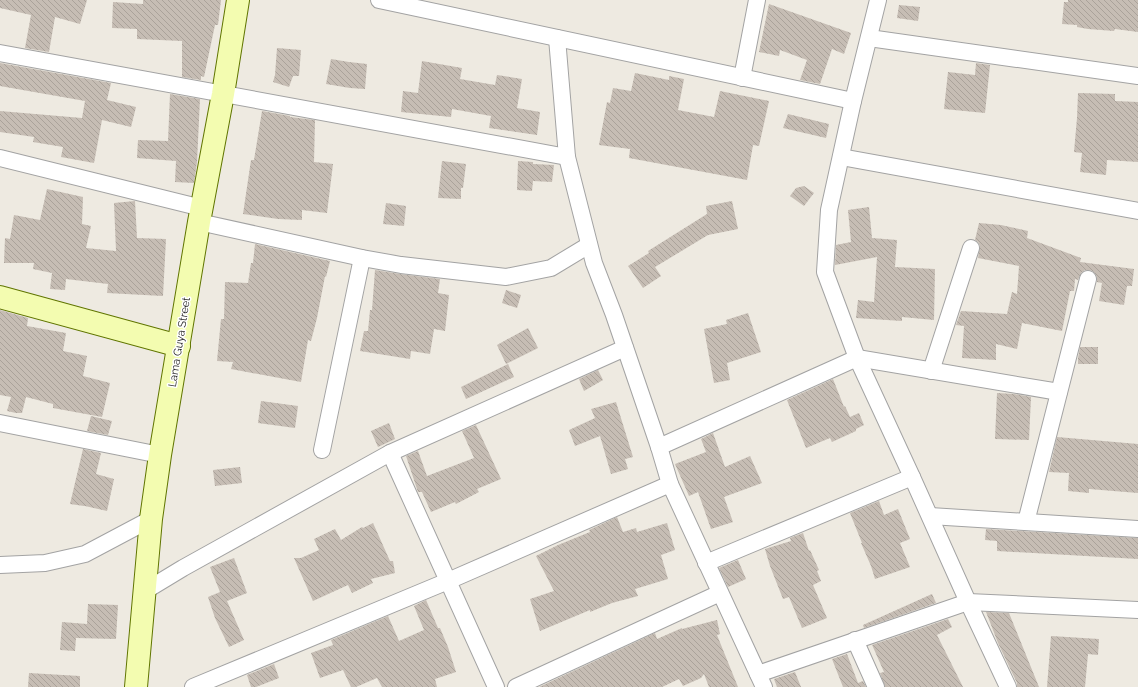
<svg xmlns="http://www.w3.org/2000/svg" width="1138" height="687" font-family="Raleway,sans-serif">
	<defs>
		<pattern id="building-back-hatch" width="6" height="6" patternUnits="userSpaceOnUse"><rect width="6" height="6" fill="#c6bdb4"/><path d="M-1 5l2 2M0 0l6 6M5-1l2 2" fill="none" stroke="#aaa29a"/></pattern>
	</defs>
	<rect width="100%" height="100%" fill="#eeeae1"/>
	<g fill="url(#building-back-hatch)">
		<polygon points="0,0 87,0 80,24 55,17 49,52 25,48 31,15 0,8"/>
		<polygon points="143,0 221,0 218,25 215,25 204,77 201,76 201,80 182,77 182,41 137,39 137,29 112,28 113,2 143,4"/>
		<polygon points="1068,0 1138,0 1138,32 1115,29 1114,31 1088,29 1077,27 1077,25 1062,24 1064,2 1068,2"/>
		<polygon points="769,4 851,33 844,54 832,49 820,84 800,80 807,60 780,50 779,56 759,52"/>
		<polygon points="899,5 920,7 918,21 897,18"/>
		<polygon points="277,48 301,50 299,76 293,76 289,87 273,82 275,75"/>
		<polygon points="331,59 349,62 367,64 365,89 350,88 326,84"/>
		<polygon points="422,61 462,68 460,79 495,85 497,75 522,79 517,108 540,112 537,135 489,128 491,116 452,109 451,117 401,112 403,91 418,93"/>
		<polygon points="0,63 111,83 107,100 136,107 131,127 102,120 94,163 61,157 63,147 33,142 34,137 0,132 0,111 82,118 85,101 0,86"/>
		<polygon points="976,63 990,65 985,113 944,109 948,72 975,75"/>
		<polygon points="635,73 669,80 669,76 684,79 678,110 714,117 720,91 769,101 759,146 753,145 747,180 629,158 630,149 599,145 607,102 610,103 613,88 631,91"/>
		<polygon points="1078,93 1115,94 1115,101 1138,102 1138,162 1107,160 1106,175 1080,172 1082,153 1074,152 1077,118"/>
		<polygon points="170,94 200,99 197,162 194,183 175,182 176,161 137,158 138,140 168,141"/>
		<polygon points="262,111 290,116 290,117 315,120 314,162 333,164 327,213 302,210 302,220 278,219 243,214 251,160 254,160"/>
		<polygon points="788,114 829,124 826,138 783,128"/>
		<polygon points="442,161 466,164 463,188 461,188 461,199 438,198"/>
		<polygon points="518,161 533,162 533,164 554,165 552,182 533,181 532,191 517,190"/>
		<polygon points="804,186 814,193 804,206 790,196 796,188"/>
		<polygon points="47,189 83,197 82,224 91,226 86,248 116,251 114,203 135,201 137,238 166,239 163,296 107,293 108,284 66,279 65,290 50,289 52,273 33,269 34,263 4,263 5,238 10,239 14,215 40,220"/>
		<polygon points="732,201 738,229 708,235 655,267 661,276 643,288 628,266 649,253 648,251 707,214 706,206"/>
		<polygon points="386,203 406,206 404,226 383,224"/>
		<polygon points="869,207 872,238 897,240 895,267 935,269 934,320 902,317 902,321 856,318 858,300 874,302 877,257 835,265 836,245 851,242 848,210"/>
		<polygon points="979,223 1001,225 1028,231 1027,238 1081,258 1080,262 1134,269 1132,286 1127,286 1124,305 1099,301 1102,283 1097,282 1097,277 1094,272 1090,270 1085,270 1081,273 1078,280 1075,279 1074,291 1070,291 1062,331 1022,323 1017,349 996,344 996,360 962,358 964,326 956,325 961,311 1007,314 1012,292 1017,294 1019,266 978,258 980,246 978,242 975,240"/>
		<polygon points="255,244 330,261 326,277 325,276 317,318 311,341 308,340 301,382 231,369 233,362 217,361 221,319 224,319 225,282 248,283 251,263 253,263"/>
		<polygon points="375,270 400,274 440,279 438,293 449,295 445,331 434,329 430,354 411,351 410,359 360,351 364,331 368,331 370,310 372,310"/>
		<polygon points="506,290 521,295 517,308 502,303"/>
		<polygon points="0,310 28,318 27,326 66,333 63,351 87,356 83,376 110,383 102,417 53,408 53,404 26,397 22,413 16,413 7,411 11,397 0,395"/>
		<polygon points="748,313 761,352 727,363 730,380 714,383 704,329 727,324 726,320"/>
		<polygon points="528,328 538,348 506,364 497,345"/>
		<polygon points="1080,347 1098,347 1098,364 1078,364 1078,358"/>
		<polygon points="508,364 514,377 466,399 461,387"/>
		<polygon points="598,370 603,380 584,391 579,379"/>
		<polygon points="833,379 844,407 845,406 850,417 859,413 864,425 856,429 856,431 832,442 830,438 806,448 787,400"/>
		<polygon points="997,393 1014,394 1031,397 1029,440 995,439"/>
		<polygon points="261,401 298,406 295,428 258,423"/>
		<polygon points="616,402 633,457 625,459 628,469 611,474 600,436 575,446 569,430 595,418 591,409"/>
		<polygon points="91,416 112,421 108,435 87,431"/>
		<polygon points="389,423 395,439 378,447 371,431"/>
		<polygon points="476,425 501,479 477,489 479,492 456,504 455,502 431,512 422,492 418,492 406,456 418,451 427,476 474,458 462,431"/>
		<polygon points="713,433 725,467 750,456 762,483 724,497 733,522 711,529 698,492 689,496 675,464 706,452 701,439"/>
		<polygon points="1057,437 1138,444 1138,493 1089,489 1089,493 1068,491 1069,473 1049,472"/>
		<polygon points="83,449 101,453 96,474 114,479 107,511 85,506 84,506 70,504"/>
		<polygon points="240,467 242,483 215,486 213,470"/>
		<polygon points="879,501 884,515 898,509 910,539 900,543 910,567 875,579 871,566 861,543 862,543 850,513"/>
		<polygon points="617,517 623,532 636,528 637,532 667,523 675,550 661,555 668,579 635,589 638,596 612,603 590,612 590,610 540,631 530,599 554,591 536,556 558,545 590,532 589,530"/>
		<polygon points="373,523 390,561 393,561 395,573 371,579 373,583 352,593 348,585 313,601 294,558 301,558 319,550 314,539 335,529 341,540 362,527 363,528"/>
		<polygon points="986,529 1138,538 1138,559 997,551 997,541 985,540"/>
		<polygon points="803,533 809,551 810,550 819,570 817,571 821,581 813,585 827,618 802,628 789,597 783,599 770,566 765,549 791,541 790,538"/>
		<polygon points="234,558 247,593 227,601 244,640 229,647 215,618 208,597 220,592 210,567"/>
		<polygon points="738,560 746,579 728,587 719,568"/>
		<polygon points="932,594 936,603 864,628 863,625"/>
		<polygon points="426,600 438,628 440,628 448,647 456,672 435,679 437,687 382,687 377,678 356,687 351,687 343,670 320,678 311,653 333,645 331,640 388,616 399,641 424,630 414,606"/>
		<polygon points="88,604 118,605 116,639 76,638 75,651 60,650 62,622 87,624"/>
		<polygon points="986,612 1009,613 1039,687 1017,687 1017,683 998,643"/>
		<polygon points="948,619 952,627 937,635 963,687 885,687 880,673 884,672 873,647 872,645"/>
		<polygon points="717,620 720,634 717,635 738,687 709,687 704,674 701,678 683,686 679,679 662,687 539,687 655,633 657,639 682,628 682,629"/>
		<polygon points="1051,636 1099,639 1098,655 1088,654 1085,687 1047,687"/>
		<polygon points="847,654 858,683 863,681 866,687 843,687 832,659"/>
		<polygon points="274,664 279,678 256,687 251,687 247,675"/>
		<polygon points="795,672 801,687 777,687 774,679"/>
		<polygon points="29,673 80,676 80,687 28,687"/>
	</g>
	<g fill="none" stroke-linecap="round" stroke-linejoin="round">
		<defs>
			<g id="street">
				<polyline points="379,0 853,101"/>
				<polyline points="878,0 853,101 829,210 825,272 857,358 912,477 968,602 1008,687"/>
				<polyline points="557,38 567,157 594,263 614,315 659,447 670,484 764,687"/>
				<polyline points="869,38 1138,76"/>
				<polyline points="0,53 567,157"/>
				<polyline points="742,78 757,0"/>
				<polyline points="841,157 1138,211"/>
				<polyline points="0,158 202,208"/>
				<polyline points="199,222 362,258 401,265 506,277 551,268 589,245"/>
				<polyline points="931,371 971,248"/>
				<polyline points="0,423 160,455"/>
				<polyline points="659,447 857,358 1059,392"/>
				<polyline points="322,450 362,258"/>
				<polyline points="390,453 496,687"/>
				<polyline points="930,516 1138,529"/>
				<polyline points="1026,522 1088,279"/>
				<polyline points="706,563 912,477"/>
				<polyline points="0,565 45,563 85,554 151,519"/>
				<polyline points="145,591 183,568 390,453 625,348"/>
				<polyline points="855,640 876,687"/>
				<polyline points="758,674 968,602 1138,610"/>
				<polyline points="193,687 448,581 670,484"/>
				<polyline points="516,687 720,593"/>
			</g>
			<g id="secondary">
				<polyline points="0,297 179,346"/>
				<polyline points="136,687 151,519 160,455 199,222 223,94 238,0"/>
			</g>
		</defs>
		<use href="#street" stroke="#a3a3a3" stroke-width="18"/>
		<use href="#secondary" stroke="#607500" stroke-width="24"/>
		<use href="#street" stroke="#fff" stroke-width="16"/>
		<use href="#secondary" stroke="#f3fcb0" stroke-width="22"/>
	</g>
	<g text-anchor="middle" stroke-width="3" stroke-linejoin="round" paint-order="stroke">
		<g font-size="11" fill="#1c1c1c" stroke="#fff">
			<text transform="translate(179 342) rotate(-81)" y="4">Lama Guya Street</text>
		</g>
	</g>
</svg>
